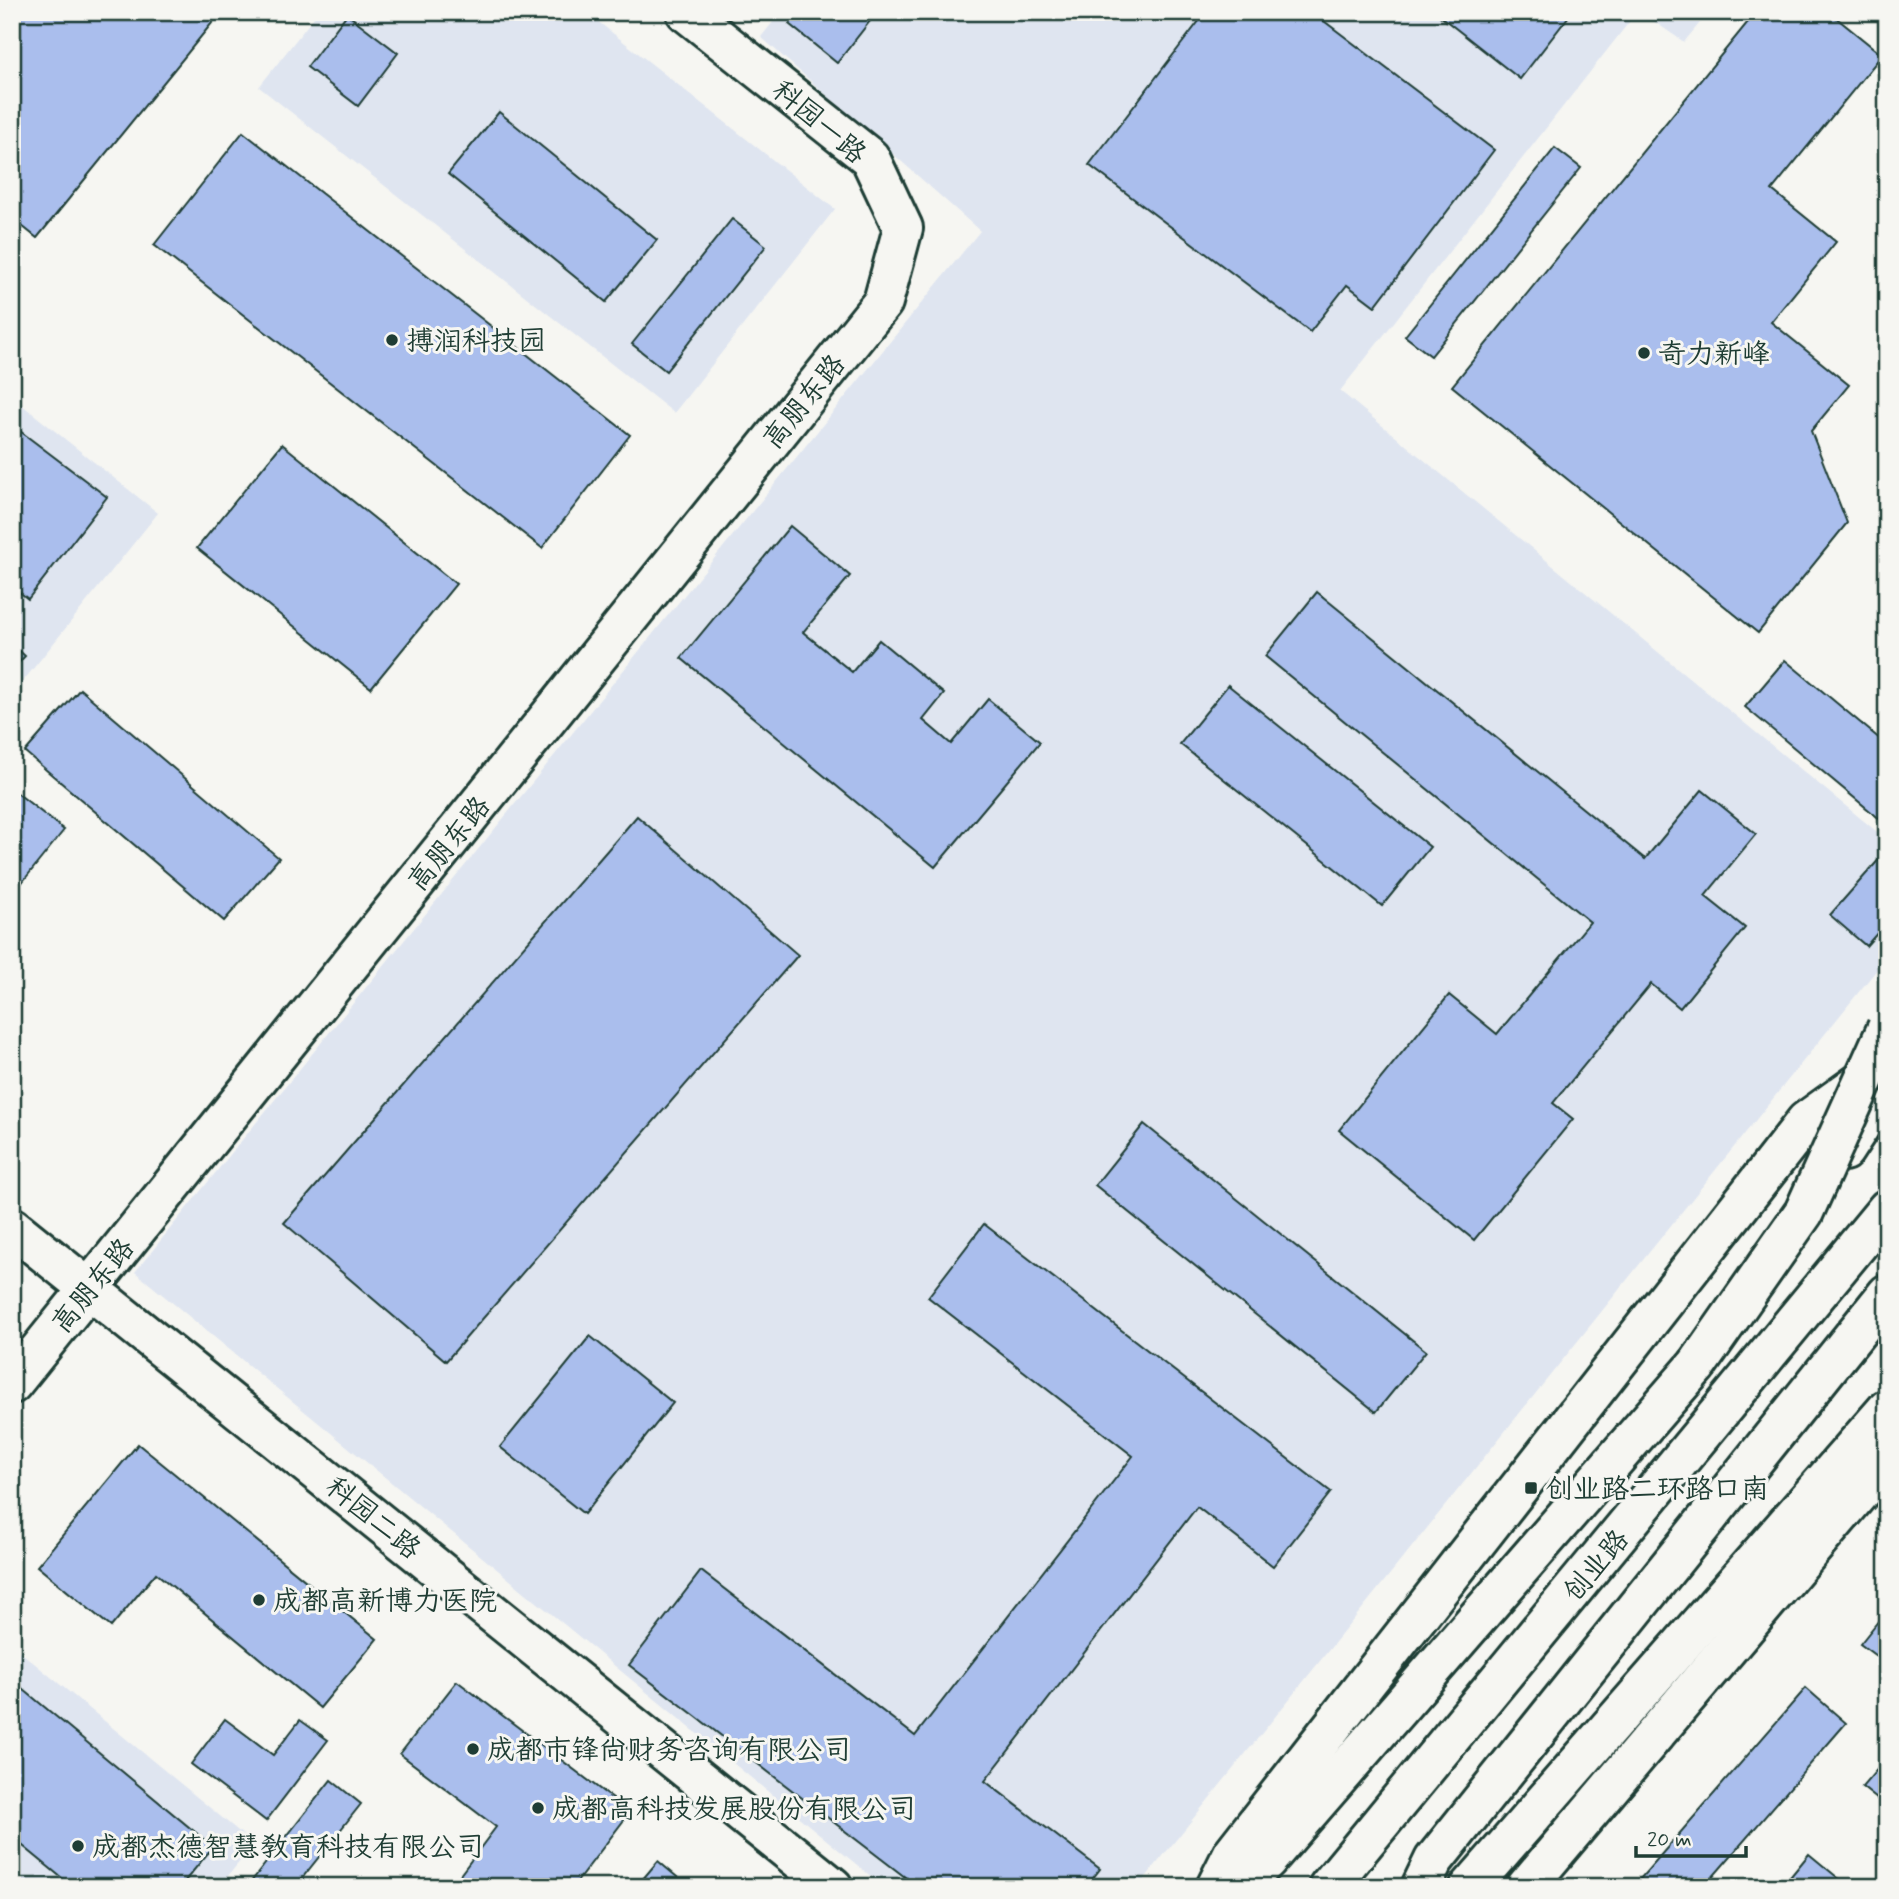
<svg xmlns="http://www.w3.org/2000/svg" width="1899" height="1899" font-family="Mynerve,'LXGW WenKai TC',sans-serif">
	<rect width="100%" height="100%" fill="#f6f6f2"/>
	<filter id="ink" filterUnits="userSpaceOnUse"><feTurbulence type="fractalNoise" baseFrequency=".0143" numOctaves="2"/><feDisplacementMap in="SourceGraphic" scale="14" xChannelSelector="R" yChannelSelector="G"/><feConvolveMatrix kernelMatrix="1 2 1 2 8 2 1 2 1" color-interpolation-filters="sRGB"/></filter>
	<g filter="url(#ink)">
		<g fill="#dfe5f0">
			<polygon points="318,12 586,12 835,209 674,413 259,87"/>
			<polygon points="781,12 1637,12 1340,391 1887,840 1887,957 1138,1887 884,1887 135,1272 980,231 761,37"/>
			<polygon points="1640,12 1709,12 1684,42"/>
			<polygon points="12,397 158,513 12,695"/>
			<polygon points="12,1645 254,1844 219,1887 12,1887"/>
		</g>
		<g fill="#aabeed" stroke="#1f3d34" stroke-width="2">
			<polygon points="12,12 221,12 37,238 12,218"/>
			<polygon points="798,12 877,12 837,63 789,24"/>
			<polygon points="1206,12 1312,12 1494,150 1375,306 1347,285 1310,332 1089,165"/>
			<polygon points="1435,12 1572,12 1520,79"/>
			<polygon points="1756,12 1829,12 1882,55 1772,190 1836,242 1771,322 1849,385 1811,431 1847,523 1758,633 1452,386"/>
			<polygon points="347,14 398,53 358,106 307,67"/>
			<polygon points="499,112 657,240 606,302 448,174"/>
			<polygon points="243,132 630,435 542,548 154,245"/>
			<polygon points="1555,148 1581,168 1431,356 1405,336"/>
			<polygon points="732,219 766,246 666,371 632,344"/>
			<polygon points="12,425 107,497 28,599 12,586"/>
			<polygon points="282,444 456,584 371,688 197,548"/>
			<polygon points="790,526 850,576 803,632 852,672 879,640 944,694 923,720 951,744 988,699 1040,742 935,867 681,658"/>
			<polygon points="1317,592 1645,859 1702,790 1756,834 1705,896 1745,928 1680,1008 1651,984 1553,1103 1573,1119 1474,1240 1339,1130 1449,995 1497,1034 1590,922 1265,656"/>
			<polygon points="12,644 25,656 12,670"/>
			<polygon points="1785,660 1887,745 1887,825 1745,707"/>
			<polygon points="1228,685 1430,847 1382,906 1180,744"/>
			<polygon points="80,689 279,858 224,921 25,752"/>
			<polygon points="12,789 64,830 12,895"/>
			<polygon points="637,816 798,955 446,1361 284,1223"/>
			<polygon points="1882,856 1887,860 1887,922 1866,946 1830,915"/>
			<polygon points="1144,1124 1426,1351 1376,1412 1095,1185"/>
			<polygon points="984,1224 1331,1492 1273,1566 1197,1507 985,1781 1100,1869 1086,1887 918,1887 629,1665 701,1571 915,1736 1133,1456 928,1297"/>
			<polygon points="590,1336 673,1403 584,1514 500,1447"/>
			<polygon points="138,1444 377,1639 320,1708 156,1573 111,1627 37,1566"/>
			<polygon points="1887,1610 1887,1664 1860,1644"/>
			<polygon points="12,1680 213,1847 180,1887 73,1887 12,1837"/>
			<polygon points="457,1681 630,1812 573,1887 451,1887 496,1827 400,1754"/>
			<polygon points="1806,1688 1846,1723 1704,1887 1633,1887"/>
			<polygon points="225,1719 273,1755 300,1720 328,1740 266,1821 191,1764"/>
			<polygon points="1887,1758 1887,1807 1862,1787"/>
			<polygon points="331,1780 361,1804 295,1887 247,1887"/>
			<polygon points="1809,1854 1849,1887 1782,1887"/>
			<polygon points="658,1861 689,1887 636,1887"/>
		</g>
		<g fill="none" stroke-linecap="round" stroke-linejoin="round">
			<defs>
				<g id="minor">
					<polyline points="12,1227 833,1887"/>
					<polyline points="12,1384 883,302 903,228 870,158 686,12"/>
					<polyline points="1216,1887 1233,1853 1806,1121 1877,1070"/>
					<polyline points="1526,1887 1887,1460"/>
				</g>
				<g id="major">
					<polyline points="1328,1887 1887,1209"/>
					<polyline points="1421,1887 1434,1860 1887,1294"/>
				</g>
				<g id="highway">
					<polyline points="1844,1151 1887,1085"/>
					<polyline points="1240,1887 1267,1860 1697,1365"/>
					<polyline points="1470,1887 1887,1409"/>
				</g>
			</defs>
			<use href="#minor" stroke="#1f3d34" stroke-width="44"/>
			<use href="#major" stroke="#1f3d34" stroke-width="44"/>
			<use href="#highway" stroke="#1f3d34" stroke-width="44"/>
			<use href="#minor" stroke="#f6f6f2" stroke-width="38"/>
			<use href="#major" stroke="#f6f6f2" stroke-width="38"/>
			<use href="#highway" stroke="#f6f6f2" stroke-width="38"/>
			<defs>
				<polyline id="highway-bridge" points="1697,1365 1804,1212 1887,1028"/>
			</defs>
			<use href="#highway-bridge" stroke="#1f3d34" stroke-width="44" stroke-linecap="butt"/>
			<use href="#highway-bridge" stroke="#f6f6f2" stroke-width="38"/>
		</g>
	</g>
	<g fill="#1f3d34" stroke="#f6f6f2" stroke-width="2.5">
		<circle cx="392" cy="340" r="7"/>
		<circle cx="1644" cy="353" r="7"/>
		<rect x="1524" y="1481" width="14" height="14" rx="3.5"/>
		<circle cx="259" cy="1600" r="7"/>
		<circle cx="473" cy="1749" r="7"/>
		<circle cx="538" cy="1808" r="7"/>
		<circle cx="78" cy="1846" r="7"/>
	</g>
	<g text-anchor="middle" stroke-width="6" stroke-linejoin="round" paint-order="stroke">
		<g font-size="28" fill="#1f3d34" stroke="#f6f6f2">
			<text transform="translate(820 121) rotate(40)" y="10">科园一路</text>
			<text transform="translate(803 401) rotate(-51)" y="10">高朋东路</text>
			<text transform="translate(448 843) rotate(-51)" y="10">高朋东路</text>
			<text transform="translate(92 1285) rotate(-51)" y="10">高朋东路</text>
			<text transform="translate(374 1517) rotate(39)" y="10">科园二路</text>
			<text transform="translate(1595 1565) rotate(-50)" y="10">创业路</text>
		</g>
		<g font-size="28" fill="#1f3d34" stroke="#f6f6f2" text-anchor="start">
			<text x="406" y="350">搏润科技园</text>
			<text x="1658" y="363">奇力新峰</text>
			<text x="1545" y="1498">创业路二环路口南</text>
			<text x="273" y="1610">成都高新博力医院</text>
			<text x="487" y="1759">成都市锋尚财务咨询有限公司</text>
			<text x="552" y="1818">成都高科技发展股份有限公司</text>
			<text x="92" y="1856">成都杰德智慧教育科技有限公司</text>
		</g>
	</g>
	<rect width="1899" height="1899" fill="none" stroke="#f6f6f2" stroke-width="42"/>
	<rect x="21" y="21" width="1857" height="1857" fill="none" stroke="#1f3d34" stroke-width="2.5" filter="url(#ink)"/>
	<path d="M1636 1846v10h110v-10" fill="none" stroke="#1f3d34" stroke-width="3.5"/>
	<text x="1647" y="1846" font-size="21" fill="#1f3d34" stroke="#f6f6f2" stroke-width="5" paint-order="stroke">20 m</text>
</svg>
